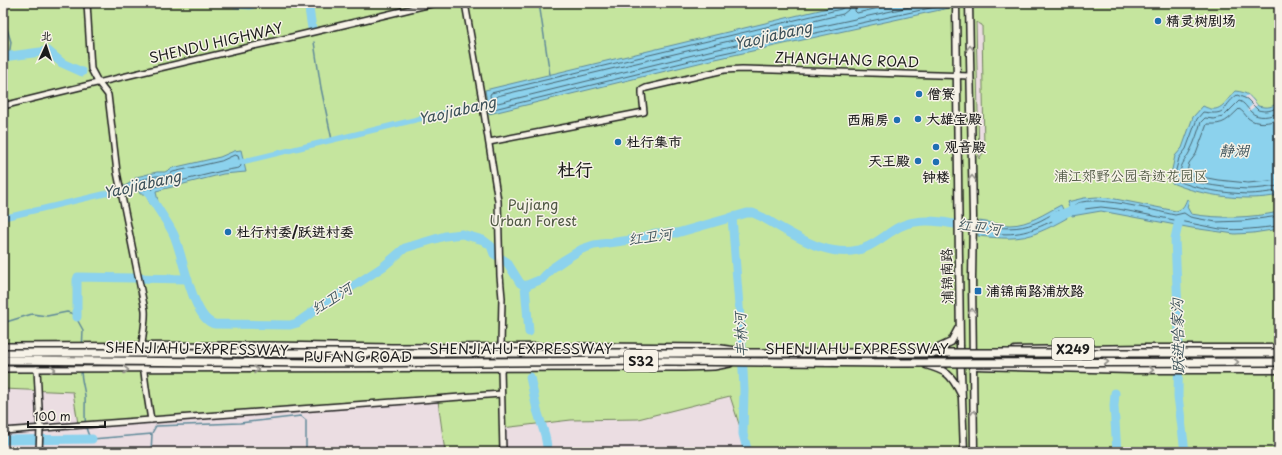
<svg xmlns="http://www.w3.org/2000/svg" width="1282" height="455" font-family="'Playpen Sans','LXGW WenKai TC',sans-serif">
	<rect width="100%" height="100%" fill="#ebdde2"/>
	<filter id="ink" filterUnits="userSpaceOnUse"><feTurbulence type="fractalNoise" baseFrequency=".025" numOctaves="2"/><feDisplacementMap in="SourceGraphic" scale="8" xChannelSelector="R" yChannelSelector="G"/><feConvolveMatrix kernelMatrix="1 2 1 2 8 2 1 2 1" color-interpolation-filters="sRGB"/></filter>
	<g filter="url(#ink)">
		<path fill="#c5e59e" stroke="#70805d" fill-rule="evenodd" d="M3 3H1279V452H848V449H747L730 396 638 419 571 420 502 428 503 452H445L438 401 78 424 73 392 3 389ZM976 22 982 25 984 151 979 159Z"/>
		<g fill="#8cd2ed" stroke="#5f8999">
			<polygon points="849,3 949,3 949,8 711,60 489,114 485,90"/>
			<path d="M1235 91C1248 92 1251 97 1258 106 1267 108 1274 108 1279 100V195C1247 202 1202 196 1172 183L1171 174 1175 156 1182 148 1193 117 1203 106C1220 115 1224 103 1235 91Z"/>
			<polygon points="241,150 246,172 223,174 156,191 158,202 151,205 145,194 140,194 138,189 131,192 124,192 123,187 135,180 136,177 157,172 165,172 172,168 220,157 234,151"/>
			<path d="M1097 197 1110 198 1176 211C1183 209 1184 206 1187 199L1189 200 1187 207 1191 214C1220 219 1250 218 1279 212V229L1253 233 1235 234 1192 228 1101 211 1072 216 1067 202 1084 198Z"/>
			<path d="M1061 205 1067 218C1058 223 1049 228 1039 232 1020 241 999 238 978 236L979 221C989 222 999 225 1010 225 1029 225 1045 213 1061 205Z"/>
		</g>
		<polygon fill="#ebdde2" points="1248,95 1257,105 1249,111 1247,110 1252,105 1245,97"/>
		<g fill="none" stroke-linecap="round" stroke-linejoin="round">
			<g stroke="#496570" stroke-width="1">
				<polyline points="845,3 844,7 841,9 491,93 490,95 492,107 494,109 710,56 944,5 945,3"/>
				<polyline points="850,3 848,10 843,14 497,96 495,98 496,101 498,103 709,51 928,3"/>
				<polyline points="856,3 855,11 857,13 900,3"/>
				<path d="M1279 106C1272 111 1266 112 1258 110L1247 99 1237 95C1220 108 1229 116 1203 112L1197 119 1186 149 1179 158 1175 174 1176 180C1197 190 1225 193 1248 194 1258 194 1269 192 1279 191"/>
				<path d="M1279 112C1271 117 1258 119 1251 112 1246 107 1245 103 1239 101L1223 117 1214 119 1205 118 1201 122C1198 131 1195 142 1190 151 1186 160 1178 166 1181 177 1199 185 1228 188 1248 189 1259 189 1269 187 1279 186"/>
				<path d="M1279 119C1270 123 1256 125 1248 118 1245 115 1243 111 1239 109 1227 120 1225 125 1207 124L1196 154 1189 163 1187 172 1191 175 1218 180 1248 183 1279 180"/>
				<polygon points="235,155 238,156 241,166 239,168 222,171 155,187 150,192 144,189 138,184 140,180 156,176 166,176 173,172 221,161"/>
				<path d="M1058 211 1061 214 1060 217C1030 232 1018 237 984 232L983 231V227L984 226C1002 228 1018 230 1035 223 1043 220 1050 215 1058 211Z"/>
				<path d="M1279 216 1243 221 1216 222 1190 217 1184 213 1175 215C1155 211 1088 192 1073 206L1076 210 1101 207 1118 209 1220 229C1240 231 1259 228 1279 226"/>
			</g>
			<g stroke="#5f8999" stroke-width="1.5">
				<polyline points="539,3 550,75"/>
				<polyline points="3,16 11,42 9,56"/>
				<polyline points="314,42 321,88 332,140"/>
				<polyline points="3,323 32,314 47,316 67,312 74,314 83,330 82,351"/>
				<path d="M81 370C81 379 84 387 85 396 86 407 82 431 92 439L152 434 151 452"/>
				<polyline points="152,433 156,426 240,423 301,416 306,420 306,452"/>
			</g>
			<g stroke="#8cd2ed" stroke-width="5.5">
				<polyline points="237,163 493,101"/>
				<polyline points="3,218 125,189"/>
			</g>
			<g stroke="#8cd2ed" stroke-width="9">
				<polyline points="227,3 250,5 255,3"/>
				<polyline points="306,3 309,9 312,28"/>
				<polyline points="3,57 48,51 62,63 82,72"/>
				<path d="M149 193C156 208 167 220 174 235 183 255 193 321 215 324L290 325 297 323 331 299 358 283 384 266 405 248 445 236 462 234 483 240 491 246 494 254 507 262 520 283 525 286 542 279 551 269 564 260 582 249 594 245 638 239 655 233H677L747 213H753L762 217C793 234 833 264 869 246 885 238 897 224 915 222 940 218 966 228 990 230"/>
				<polyline points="732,217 741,331 744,390 743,434 747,449 747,452"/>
				<polyline points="1054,217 1081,207"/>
				<polyline points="1179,220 1175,239 1179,334 1178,396 1185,452"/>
				<polyline points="525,286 529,332"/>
				<polyline points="77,317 77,280 78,277 188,279"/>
				<polyline points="530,377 537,410 545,435 548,452"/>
				<polyline points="1115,393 1114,406 1117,452"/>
				<polyline points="3,440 92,439"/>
			</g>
			<defs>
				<g id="minor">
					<path d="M87 3 91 69 98 82 108 95 117 172 145 310C146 323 142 335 142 348 143 372 147 396 151 420"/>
					<polyline points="465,3 481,94 498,201 500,276 502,298 501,346"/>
					<path d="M3 106C147 70 291 38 435 3"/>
					<polyline points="489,142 644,112 642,94 642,90 646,88 724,70 742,69 970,76"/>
					<polyline points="3,346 271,345 392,347 593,346 714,347 736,350"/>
					<polyline points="501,368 503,452"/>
					<polyline points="3,369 684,368 714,367 730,364"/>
					<polyline points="37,369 40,428 39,452"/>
					<polyline points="3,431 501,394"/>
				</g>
				<g id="major">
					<polyline points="956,3 960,346 964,452"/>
					<polyline points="969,3 973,217 972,279 974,452"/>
					<polyline points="934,350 951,342 958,329"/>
					<polyline points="1015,350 1145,348 1279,348"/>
					<path d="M926 365C947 371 951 374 961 394"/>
					<polyline points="975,366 1132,370 1279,370"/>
				</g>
			</defs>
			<use href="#minor" stroke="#1c1c1c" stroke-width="8"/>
			<use href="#major" stroke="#1c1c1c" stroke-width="9"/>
			<use href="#minor" stroke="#f7f3e8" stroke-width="5"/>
			<use href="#major" stroke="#f7f3e8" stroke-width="6"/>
			<defs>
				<g id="highway-bridge">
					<polyline points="3,353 1279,353"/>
					<polyline points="3,360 318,363 666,361 893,363 1279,362"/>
				</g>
			</defs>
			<use href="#highway-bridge" stroke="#1c1c1c" stroke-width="10" stroke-linecap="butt"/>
			<use href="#highway-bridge" stroke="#f7f3e8" stroke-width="7"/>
		</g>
		<defs><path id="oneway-chevron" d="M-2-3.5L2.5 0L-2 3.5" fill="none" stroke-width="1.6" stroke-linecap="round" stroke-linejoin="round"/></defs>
		<g stroke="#94928c">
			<use href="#oneway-chevron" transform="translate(970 48) rotate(-91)"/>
			<use href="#oneway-chevron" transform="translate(972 178) rotate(-91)"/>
			<use href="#oneway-chevron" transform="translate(972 311) rotate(-91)"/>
			<use href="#oneway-chevron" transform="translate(1106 362)"/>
			<use href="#oneway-chevron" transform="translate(1236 362)"/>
			<use href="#oneway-chevron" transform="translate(53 369)"/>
			<use href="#oneway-chevron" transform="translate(126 370)"/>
			<use href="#oneway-chevron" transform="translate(256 370)"/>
			<use href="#oneway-chevron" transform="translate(1151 370)"/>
			<use href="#oneway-chevron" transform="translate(974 413) rotate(-91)"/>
		</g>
	</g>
	<g fill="#1f6fb2" stroke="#f7f3e8" stroke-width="1.5">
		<circle cx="1158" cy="21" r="4"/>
		<circle cx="919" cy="94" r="4"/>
		<circle cx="918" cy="119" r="4"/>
		<circle cx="897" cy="120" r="4"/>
		<circle cx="618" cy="142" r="4"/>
		<circle cx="936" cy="147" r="4"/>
		<circle cx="918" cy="161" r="4"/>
		<circle cx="936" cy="162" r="4"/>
		<circle cx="228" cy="232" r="4"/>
		<rect x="974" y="287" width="8" height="8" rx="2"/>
	</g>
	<g text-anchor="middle" stroke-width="3" stroke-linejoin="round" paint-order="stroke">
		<g fill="#f7f3e8" stroke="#5e5c59" stroke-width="1">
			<rect x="1052" y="338" width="42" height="22" rx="3"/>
			<rect x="624" y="350" width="34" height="22" rx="3"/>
		</g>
		<g font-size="13" font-weight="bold" fill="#1c1c1c">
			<text x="1073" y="354">X249</text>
			<text x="641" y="366">S32</text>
		</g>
		<g font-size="14" font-weight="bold" fill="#1c1c1c" stroke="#f7f3e8" text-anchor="start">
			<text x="1166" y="26">精灵树剧场</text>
			<text x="927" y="99">僧寮</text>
			<text x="926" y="124">大雄宝殿</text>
			<text x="889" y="125" text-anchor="end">西厢房</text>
			<text x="626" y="147">杜行集市</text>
			<text x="944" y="152">观音殿</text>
			<text x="910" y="166" text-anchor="end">天王殿</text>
			<text x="936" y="182" text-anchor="middle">钟楼</text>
			<text x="236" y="237">杜行村委/跃进村委</text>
			<text x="986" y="296">浦锦南路浦放路</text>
		</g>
		<g font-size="14" fill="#1c1c1c" stroke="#f7f3e8">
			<text transform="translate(216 43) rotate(-13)" y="5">SHENDU HIGHWAY</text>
			<text transform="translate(847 60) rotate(2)" y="5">ZHANGHANG ROAD</text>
			<text transform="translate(947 276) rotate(-91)" y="5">浦锦南路</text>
			<text transform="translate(197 349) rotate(1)" y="5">SHENJIAHU EXPRESSWAY</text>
			<text x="521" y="354">SHENJIAHU EXPRESSWAY</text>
			<text x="857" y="354">SHENJIAHU EXPRESSWAY</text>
			<text x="358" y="362">PUFANG ROAD</text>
		</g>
		<g font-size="14" fill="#4f5843" stroke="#f7f3e8">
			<text x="1131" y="181">浦江郊野公园奇迹花园区</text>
			<text x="533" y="210">Pujiang<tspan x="533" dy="16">Urban Forest</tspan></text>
		</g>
		<g font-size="15" font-style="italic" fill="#3e535b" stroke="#f7f3e8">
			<text transform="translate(773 36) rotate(-13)" y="5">Yaojiabang</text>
			<text transform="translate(457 111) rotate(-13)" y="5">Yaojiabang</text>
			<text x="1234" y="156">静湖</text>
			<text transform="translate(142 185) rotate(-13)" y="5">Yaojiabang</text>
			<text transform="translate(979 227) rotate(7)" y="5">红卫河</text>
			<text transform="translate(650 237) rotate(-8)" y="5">红卫河</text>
			<text transform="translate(332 299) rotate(-32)" y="5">红卫河</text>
			<text transform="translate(741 335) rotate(-92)" y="5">丰林河</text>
			<text transform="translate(1178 336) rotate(-91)" y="5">跃进哈家沟</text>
		</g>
		<g font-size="18" font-weight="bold" fill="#1c1c1c" stroke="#f7f3e8">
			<text x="575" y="176">杜行</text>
		</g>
	</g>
	<rect width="1282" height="455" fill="none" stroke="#f7f3e8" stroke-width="16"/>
	<rect x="8" y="8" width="1266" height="439" fill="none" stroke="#1c1c1c" stroke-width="1.5" filter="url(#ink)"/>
	<g transform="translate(46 46) rotate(3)" stroke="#f7f3e8" stroke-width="3" paint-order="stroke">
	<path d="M0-3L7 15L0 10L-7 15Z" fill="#1c1c1c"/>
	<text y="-6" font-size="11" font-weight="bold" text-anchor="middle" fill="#1c1c1c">北</text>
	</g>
	<path d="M28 421v6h77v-6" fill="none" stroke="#1c1c1c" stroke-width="2"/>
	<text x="34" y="421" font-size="12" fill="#1c1c1c" stroke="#f7f3e8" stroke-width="3" paint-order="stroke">100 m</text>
</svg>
